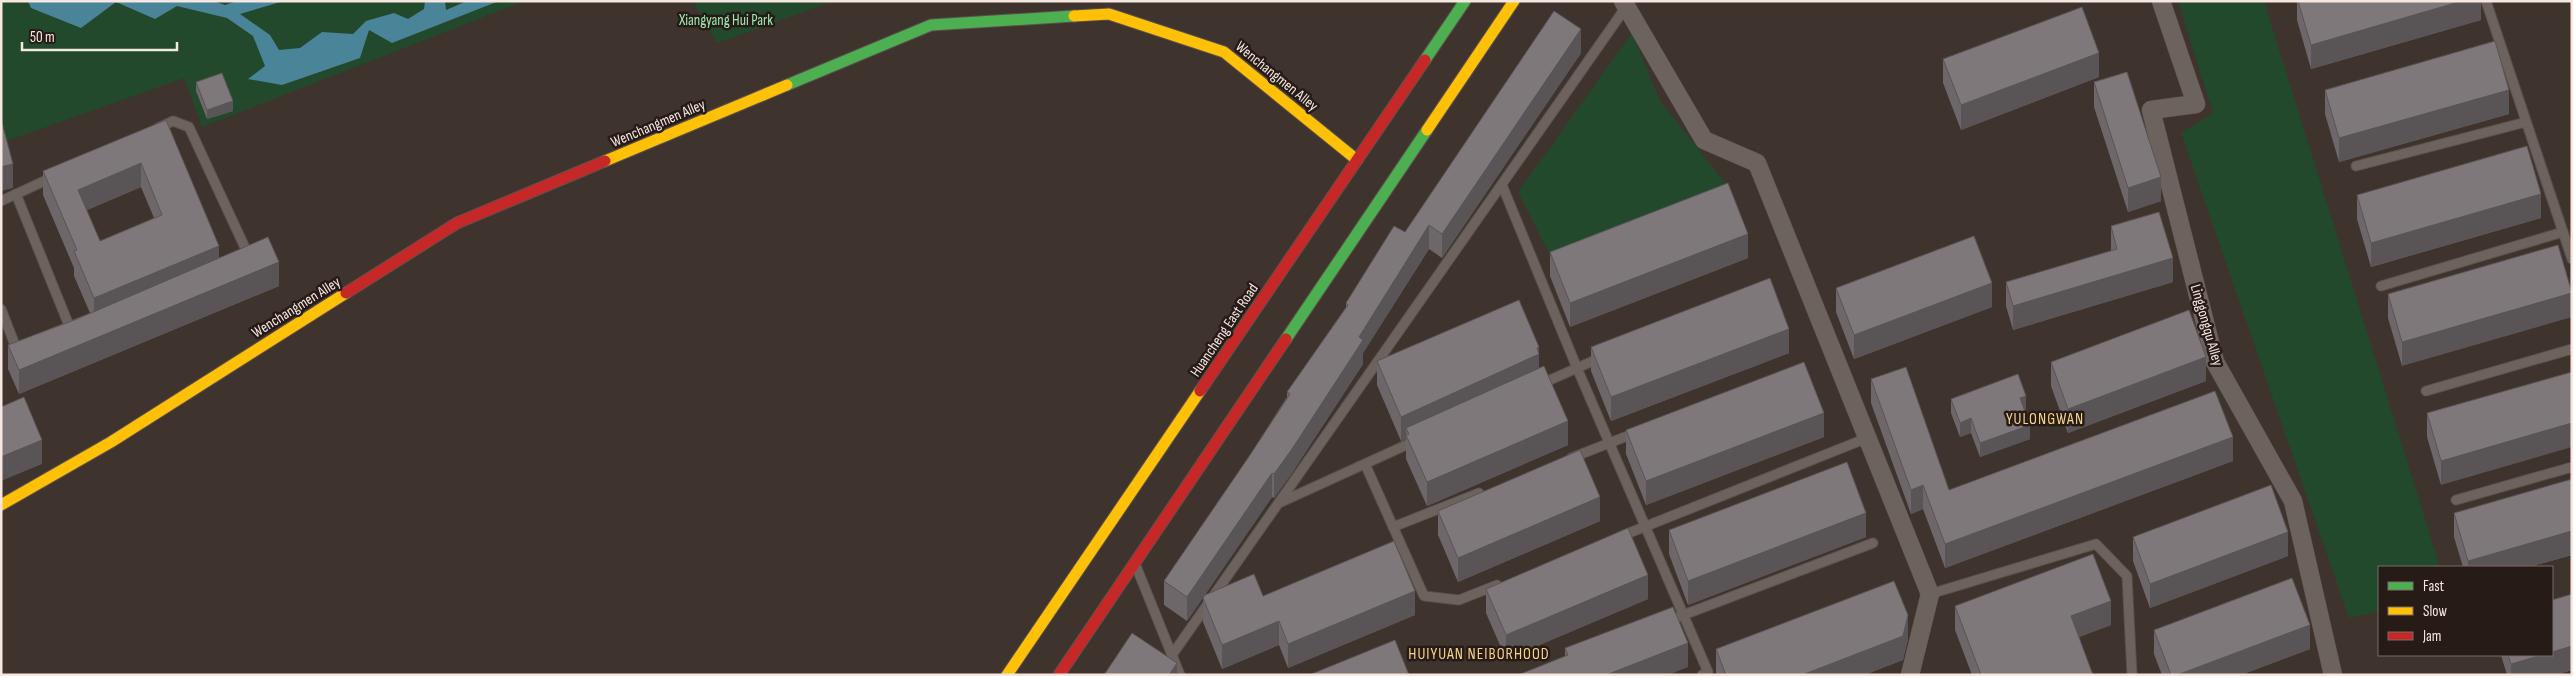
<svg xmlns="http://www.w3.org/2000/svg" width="2573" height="676" font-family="'Sofia Sans Condensed',sans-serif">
	<rect width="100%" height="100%" fill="#3f332e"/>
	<g fill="#22492c">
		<polygon points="1,1 525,1 202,127 184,78 1,143"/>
		<polygon points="693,1 834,1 717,43"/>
		<polygon points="2178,1 2264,1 2440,567 2379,567 2379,611 2349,618 2181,133 2213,113"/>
		<polygon points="1632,33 1660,101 1730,189 1552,259 1518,192"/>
	</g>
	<polygon fill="#498499" points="28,1 213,1 225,5 237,1 284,1 240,14 270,35 279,50 300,48 322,32 353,34 366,21 394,13 408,19 424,9 425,1 445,1 446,10 467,1 499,1 392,43 369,30 360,58 282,85 248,79 265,66 253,36 227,18 177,6 155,19 116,2 81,28 31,8"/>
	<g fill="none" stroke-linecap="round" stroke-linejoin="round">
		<defs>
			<g id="lane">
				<polyline points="2486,1 2572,259"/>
				<polyline points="158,128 173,121 189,127 247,252 245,257"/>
				<polyline points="2356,166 2526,122"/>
				<polyline points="1502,185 1577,368 1708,672 1702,675"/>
				<polyline points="16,194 72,333"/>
				<polyline points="1,201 53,177"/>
				<polyline points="2381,286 2563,232"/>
				<polyline points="1,309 15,345 22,350"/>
				<polyline points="1541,384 1602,357"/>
				<polyline points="2426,391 2572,349"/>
				<polyline points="1571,458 1635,433"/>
				<polyline points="1365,464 1424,596 1459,600 1497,585"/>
				<polyline points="2456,500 2572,467"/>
				<polyline points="1279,503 1415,441"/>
				<polyline points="1393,527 1479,493"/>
				<polyline points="1619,537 1867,438"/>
				<polyline points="1136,566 1180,675"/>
				<polyline points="1930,594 2096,544 2127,576 2132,675"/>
				<polyline points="1678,617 1873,543"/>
				<polyline points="1172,655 1626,7"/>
			</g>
			<g id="street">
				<polyline points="1623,1 1704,140 1757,163 1930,594 1910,675"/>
				<polyline points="2161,1 2196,104 2151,110 2215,362 2293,501 2333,675"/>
			</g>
			<g id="fast">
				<polyline points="1425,60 1465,1"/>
				<polyline points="787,85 931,25 1074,16"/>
				<polyline points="1286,339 1427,130"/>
			</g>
			<g id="slow">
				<polyline points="1074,16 1109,14 1224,52 1357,160"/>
				<polyline points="1427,130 1514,1"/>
				<polyline points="605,161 787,85"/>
				<polyline points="1,505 111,442 346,293"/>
				<polyline points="1007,675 1200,391"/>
			</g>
			<g id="jam">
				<polyline points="346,293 457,223 605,161"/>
				<polyline points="1200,391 1425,60"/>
				<polyline points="1059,675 1286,339"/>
			</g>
		</defs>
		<use href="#lane" stroke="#5c504c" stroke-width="11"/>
		<use href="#street" stroke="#5c504c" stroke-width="19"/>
		<use href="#fast" stroke="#5c504c" stroke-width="13"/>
		<use href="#slow" stroke="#5c504c" stroke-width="13"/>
		<use href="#jam" stroke="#5c504c" stroke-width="13"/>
		<use href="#lane" stroke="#6c635f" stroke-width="9"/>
		<use href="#street" stroke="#6c635f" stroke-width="18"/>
		<use href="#fast" stroke="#4caf50" stroke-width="11"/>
		<use href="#slow" stroke="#ffc107" stroke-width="11"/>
		<use href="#jam" stroke="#c62828" stroke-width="11"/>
	</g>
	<g fill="#6d676a" fill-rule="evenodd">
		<polygon points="2297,1 2481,1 2481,20 2311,69 2297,20"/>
		<polygon points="1581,53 1442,258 1429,249 1363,353 1363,364 1292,473 1274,498 1272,497 1187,621 1164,605 1164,581 1248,458 1287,397 1287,392 1346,307 1346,303"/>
		<polygon points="1943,59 2099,77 1961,130 1943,83"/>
		<polygon points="196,82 233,111 207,119 196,91"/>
		<polygon points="2094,82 2161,201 2128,212 2094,107"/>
		<polygon points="2325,90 2509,114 2339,162 2325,114"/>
		<path d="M166 120 219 258 279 286 19 394 8 369V345L90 313 74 276V268L43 195V171ZM141 187 154 218 100 241 87 210Z"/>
		<polygon points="2357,195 2541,218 2371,267 2357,219"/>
		<polygon points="2111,226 2173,282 2013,330 2006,306 2006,282 2111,251"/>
		<polygon points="2558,245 2402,366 2388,318 2388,294"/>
		<polygon points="1550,252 1748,258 1570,327 1550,276"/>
		<polygon points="1836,288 1992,307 1854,359 1836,312"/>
		<polygon points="1591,347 1789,353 1611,421 1591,371"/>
		<polygon points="1539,353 1539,368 1568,445 1427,506 1406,459 1406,439 1401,441 1377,385 1377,361"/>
		<polygon points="2051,362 2206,381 2068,433 2051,386"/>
		<polygon points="2572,372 2441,485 2427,437 2427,413"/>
		<polygon points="1871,379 1949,490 2233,461 1945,568 1923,509 1911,514 1871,403"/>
		<polygon points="1951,399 2026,410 2024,410 2030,439 1980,457 1971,433 1960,437 1951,413"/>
		<polygon points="1626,430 1824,437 1646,505 1626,454"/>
		<polygon points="1438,511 1600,521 1458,582 1438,535"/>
		<polygon points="2454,513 2572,555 2529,567 2463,567 2454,537"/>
		<polygon points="1669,530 1866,537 1688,605 1669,554"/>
		<polygon points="2133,537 2288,556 2150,608 2133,561"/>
		<polygon points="1486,589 1648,599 1506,659 1486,613"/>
		<polygon points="1263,596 1415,615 1288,668 1279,645 1222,669 1203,622 1203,598"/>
		<polygon points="1955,606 2111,625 2079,637 2093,675 1972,675 1955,630"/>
		<polygon points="2154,630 2310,649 2241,675 2162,675 2154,654"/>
		<polygon points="1908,639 1903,660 1864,675 1717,675 1716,673 1716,649"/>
		<polygon points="1565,648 1688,667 1565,656"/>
		<polygon points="2501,655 2552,655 2572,670 2556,675 2507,675"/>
	</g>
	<g fill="#595456">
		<polygon points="2462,1 2481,1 2481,20 2311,69 2311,45"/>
		<polygon points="1581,29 1581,53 1442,258 1442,234"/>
		<polygon points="2099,53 2099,77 1961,130 1961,105"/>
		<polygon points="2509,90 2509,114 2339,162 2339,138"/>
		<polygon points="233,101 233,111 207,119 207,110"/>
		<polygon points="141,163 141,187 78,214 78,190"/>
		<polygon points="13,164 13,188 1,191 1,167"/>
		<polygon points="2161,177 2161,201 2128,212 2128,188"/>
		<polygon points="2541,194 2541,218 2371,267 2371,243"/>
		<polygon points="1429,225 1429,249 1363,353 1363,364 1292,473 1274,498 1274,474 1359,337"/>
		<polygon points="1748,234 1748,258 1570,327 1570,303"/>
		<polygon points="219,246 219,270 94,322 94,298"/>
		<polygon points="2173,258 2173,282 2013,330 2013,306"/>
		<polygon points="279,262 279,286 19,394 19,370"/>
		<polygon points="1992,283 1992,307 1854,359 1854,335"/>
		<polygon points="2572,293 2572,317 2402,366 2402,342"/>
		<polygon points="1789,329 1789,353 1611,421 1611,397"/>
		<polygon points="1539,347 1539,378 1409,434 1406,428 1406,439 1401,441 1401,417"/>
		<polygon points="2206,357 2206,381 2068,433 2068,409"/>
		<polygon points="2026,396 2026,410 2020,412 2020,398"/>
		<polygon points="1824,413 1824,437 1646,505 1646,481"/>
		<polygon points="1971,418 1971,433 1960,437 1960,423"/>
		<polygon points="1568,421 1568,445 1427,506 1427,482"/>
		<polygon points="2572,423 2572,447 2441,485 2441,461"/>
		<polygon points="2030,425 2030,439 1980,457 1980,443"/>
		<polygon points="2233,437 2233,461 1945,568 1945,544"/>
		<polygon points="42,440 42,464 1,481 1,457"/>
		<polygon points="1272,473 1272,497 1187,621 1187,597"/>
		<polygon points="1923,485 1923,509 1911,514 1911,490"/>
		<polygon points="1600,497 1600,521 1458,582 1458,558"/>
		<polygon points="1866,513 1866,537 1688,605 1688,581"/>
		<polygon points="2572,531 2572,555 2529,567 2468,567 2468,561"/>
		<polygon points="2288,532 2288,556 2150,608 2150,584"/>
		<polygon points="1648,575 1648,599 1506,659 1506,635"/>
		<polygon points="1415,591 1415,615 1288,668 1288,644"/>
		<polygon points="2111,601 2111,625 2071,640 2071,616"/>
		<polygon points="1908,615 1908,639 1903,660 1864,675 1802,675"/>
		<polygon points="1279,621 1279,645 1222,669 1222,645"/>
		<polygon points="2310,625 2310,649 2241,675 2177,675"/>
		<polygon points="1688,643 1688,667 1668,675 1606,675"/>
		<polygon points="2572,646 2572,670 2556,675 2511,675 2511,664 2542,655 2552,655 2552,652"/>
		<polygon points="1177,663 1177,675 1169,675"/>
	</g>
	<g fill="#7f787b" stroke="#595456" fill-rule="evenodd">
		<polygon points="2298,1 2462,1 2311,45"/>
		<polygon points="2082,7 2099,53 1961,105 1943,59"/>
		<polygon points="1554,11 1581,29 1442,234 1429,225 1359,337 1363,340 1292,449 1274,474 1272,473 1187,597 1164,581 1248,458 1290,394 1287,392 1348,305 1346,303 1394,226 1405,232"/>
		<polygon points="2495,41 2509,90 2339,138 2325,90"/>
		<polygon points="2127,72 2161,177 2128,188 2094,82"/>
		<polygon points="222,73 233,101 207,110 196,82"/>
		<polygon points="1,119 13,164 1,167"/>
		<path d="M166 120 219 246 94 298 74 251 77 250 43 171ZM141 163 162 215 100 241 78 190Z"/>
		<polygon points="2527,146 2541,194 2371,243 2357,195"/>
		<polygon points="1728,183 1748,234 1570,303 1550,252"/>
		<polygon points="2159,212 2173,258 2013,306 2006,282 2117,249 2111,226"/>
		<polygon points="1974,236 1992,283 1854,335 1836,288"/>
		<polygon points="268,237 279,262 19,370 8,345 77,319"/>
		<polygon points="2558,245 2572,293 2402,342 2388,294"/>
		<polygon points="1770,278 1789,329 1611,397 1591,347"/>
		<polygon points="1519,300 1539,347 1537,348 1539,354 1401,417 1377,361"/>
		<polygon points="2189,310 2206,357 2068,409 2051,362"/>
		<polygon points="1804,362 1824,413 1646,481 1626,430"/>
		<polygon points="1544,366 1568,421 1427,482 1406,435 1409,434 1406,428"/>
		<polygon points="1906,367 1949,490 2215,391 2233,437 1945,544 1923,485 1911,490 1871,379"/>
		<polygon points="2572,372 2572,423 2441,461 2427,413"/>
		<polygon points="2018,374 2026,396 2020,398 2030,425 1980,443 1971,418 1960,423 1951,399"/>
		<polygon points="24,397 42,440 1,457 1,407"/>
		<polygon points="1580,450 1600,497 1458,558 1438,511"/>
		<polygon points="1847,462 1866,513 1688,581 1669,530"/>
		<polygon points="2572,479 2572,531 2468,561 2454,513"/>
		<polygon points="2271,485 2288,532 2150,584 2133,537"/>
		<polygon points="1628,528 1648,575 1506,635 1486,589"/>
		<polygon points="1394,541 1415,591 1288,644 1279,621 1222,645 1203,598 1205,595 1254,574 1263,596"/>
		<polygon points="2093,554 2111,601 2071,616 2093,675 1981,675 1955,606"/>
		<polygon points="2292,578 2310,625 2177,675 2171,675 2154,630"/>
		<polygon points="1894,581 1908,615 1903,636 1802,675 1726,675 1716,649"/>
		<polygon points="2572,594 2572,646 2552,652 2552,600"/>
		<polygon points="1673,607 1688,643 1606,675 1518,675 1568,655 1565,648"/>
		<polygon points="1132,633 1177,663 1169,675 1104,675"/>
		<polygon points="1395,640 1409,675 1309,675"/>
		<polygon points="2508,655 2542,655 2511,664"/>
	</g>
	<g text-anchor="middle" stroke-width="5" stroke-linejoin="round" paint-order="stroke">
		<g font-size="15" fill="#9ee7b0" stroke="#261b17">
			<text x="726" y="25">Xiangyang Hui Park</text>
		</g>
		<g font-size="15" fill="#f7e7e1" stroke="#261b17">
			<text transform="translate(1277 76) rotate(39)" y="5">Wenchangmen Alley</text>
			<text transform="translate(658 123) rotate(-23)" y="5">Wenchangmen Alley</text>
			<text transform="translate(296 307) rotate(-32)" y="5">Wenchangmen Alley</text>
			<text transform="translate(2207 325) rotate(74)" y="5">Linggongqu Alley</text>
			<text transform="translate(1224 330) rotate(-56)" y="5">Huancheng East Road</text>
		</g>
		<g font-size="16" letter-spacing="1" fill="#f6d48a" stroke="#261b17">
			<text x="2045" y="424">YULONGWAN</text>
			<text x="1479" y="659">HUIYUAN NEIBORHOOD</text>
		</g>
	</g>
	<rect width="2573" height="676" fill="none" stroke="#f7e7e1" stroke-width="5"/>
	<rect x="2378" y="566" width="175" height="90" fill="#261b17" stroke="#7a6d68"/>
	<rect x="2388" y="582" width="25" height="8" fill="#4caf50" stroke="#7a6d68"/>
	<text x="2423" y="591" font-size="15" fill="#f7e7e1">Fast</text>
	<rect x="2388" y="607" width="25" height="8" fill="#ffc107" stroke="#7a6d68"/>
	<text x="2423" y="616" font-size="15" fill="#f7e7e1">Slow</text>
	<rect x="2388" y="632" width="25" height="8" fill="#c62828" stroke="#7a6d68"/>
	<text x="2423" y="641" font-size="15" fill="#f7e7e1">Jam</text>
	<path d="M22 42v8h155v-8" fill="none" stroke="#f7e7e1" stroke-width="2.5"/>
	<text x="30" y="42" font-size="15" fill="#f7e7e1" stroke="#261b17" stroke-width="4" paint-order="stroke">50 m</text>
</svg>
